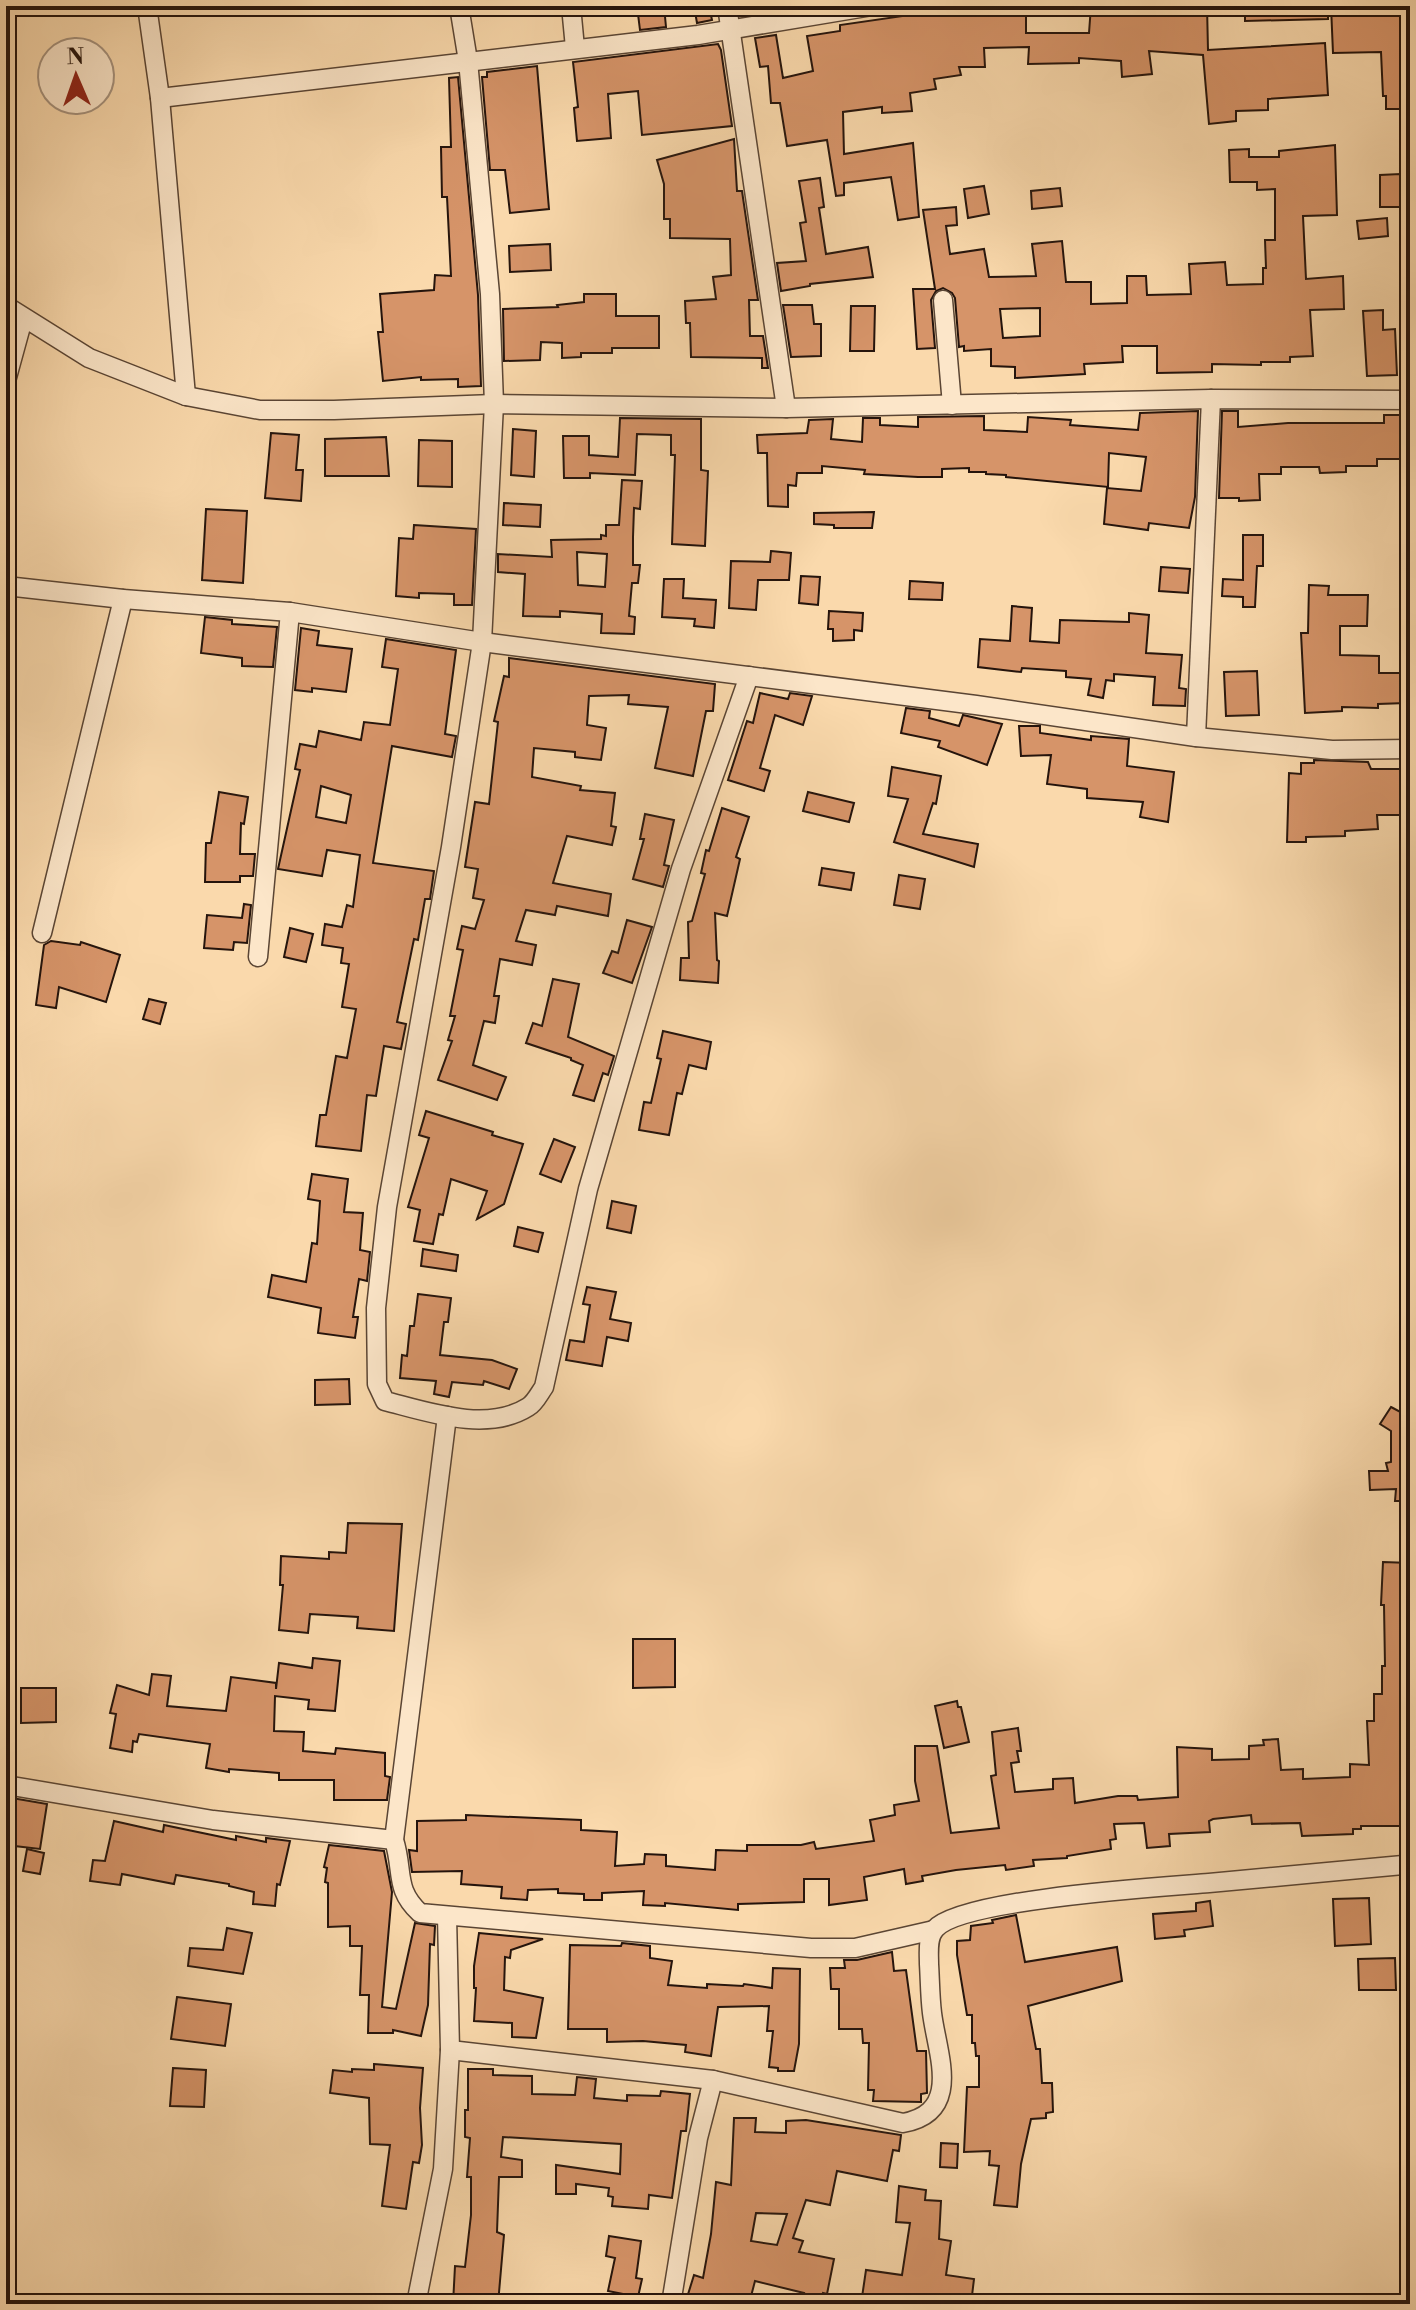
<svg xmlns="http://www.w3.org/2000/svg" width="1416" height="2310" font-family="'Libre Bodoni',serif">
	<rect width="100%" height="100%" fill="#fad9ac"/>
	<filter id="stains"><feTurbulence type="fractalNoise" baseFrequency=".0025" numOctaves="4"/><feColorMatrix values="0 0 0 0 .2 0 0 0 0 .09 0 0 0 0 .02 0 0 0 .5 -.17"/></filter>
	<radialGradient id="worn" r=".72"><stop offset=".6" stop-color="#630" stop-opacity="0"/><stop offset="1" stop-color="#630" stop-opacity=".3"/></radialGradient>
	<g fill="#d69469" stroke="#25140c" stroke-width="2" fill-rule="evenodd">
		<polygon points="637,6 664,6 666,27 640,30"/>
		<polygon points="694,6 709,6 712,20 697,23"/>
		<polygon points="950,6 981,6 982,15 1026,14 1026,33 1089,33 1091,6 1131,8 1131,6 1207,6 1208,50 1325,43 1328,95 1268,99 1268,110 1236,111 1236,121 1209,124 1203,55 1149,51 1152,74 1122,77 1121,61 1079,58 1079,63 1028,64 1029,47 984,48 985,67 959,67 961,75 934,79 936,89 910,93 912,111 882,113 882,107 843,112 844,154 913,143 919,217 898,220 891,177 844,183 844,195 836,196 827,140 787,146 780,103 771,103 768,66 760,67 755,38 776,35 783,78 813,71 807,36 840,31 840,25 910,15 909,10"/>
		<polygon points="1245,6 1328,6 1328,19 1245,21"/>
		<polygon points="1331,6 1410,6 1410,109 1386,109 1386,96 1383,96 1381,52 1333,53"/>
		<polygon points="718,44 721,50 732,126 642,135 638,91 608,94 611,138 577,141 574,108 578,107 573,62"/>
		<polygon points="537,66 549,209 510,213 505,170 490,170 482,77 487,77 487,72"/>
		<polygon points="458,77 478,295 481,386 458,387 458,379 421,380 421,377 383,381 378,332 383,332 380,294 434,290 435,275 451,276 447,197 442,197 441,147 451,147 449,78"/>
		<polygon points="734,139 737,191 742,191 758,300 749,300 750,336 763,336 768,368 762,368 762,358 691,357 690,323 686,323 685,301 716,299 713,277 731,275 730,239 670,238 670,219 664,219 664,184 657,160"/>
		<path d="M1335 145 1337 215 1303 216 1306 279 1343 276 1344 309 1310 310 1313 356 1290 357V362H1261V365L1212 364V372L1157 373V346H1122L1123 362 1084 364 1085 374 1015 378V367L991 366V349L964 351V346L959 347 955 298 952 293 943 288 936 291 931 300 935 348 917 349 913 289H935L923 210 956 207 957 225 946 226 950 254 984 249 989 277 1036 276 1032 244 1062 241 1066 282H1091V304L1127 303V276H1146L1147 295 1191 294 1189 264 1225 262 1227 285 1263 284V268H1266L1265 240H1275V189L1257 190V182H1230L1229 150 1249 149V157H1279V151ZM1040 308V336L1003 338 1000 309Z"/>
		<polygon points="1400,174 1400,207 1380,207 1380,175"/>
		<polygon points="820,178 824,207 819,208 826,254 868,247 873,277 810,284 810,286 781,291 777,263 806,261 800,223 806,222 799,181"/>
		<polygon points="984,186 989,214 968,218 964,189"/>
		<polygon points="1060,188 1062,206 1032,209 1031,191"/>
		<polygon points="1387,218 1388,236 1359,239 1357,221"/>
		<polygon points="550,244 551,270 510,272 509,246"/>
		<polygon points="584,294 616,294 616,316 659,316 659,348 612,348 612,353 581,353 581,357 562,358 562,343 541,342 540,360 504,361 503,309 558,307 557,305 584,302"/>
		<polygon points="783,305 812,305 814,324 821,324 821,356 791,357"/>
		<polygon points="851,306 875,306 874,351 850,351"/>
		<polygon points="1383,310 1383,330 1395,329 1397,375 1367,376 1363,311"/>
		<polygon points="1198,411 1195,497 1189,528 1149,523 1148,530 1104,524 1107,488 1141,491 1146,457 1109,453 1108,487 1006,477 1006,475 986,474 986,472 969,472 969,468 942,469 942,477 918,477 864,474 865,470 822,466 822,473 797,473 796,486 788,485 788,507 768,506 767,453 758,453 757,435 807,433 809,420 833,419 831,439 862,442 863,418 880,418 880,425 918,427 918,417 984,416 984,430 1027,432 1028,417 1071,420 1070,425 1138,430 1140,413"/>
		<polygon points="1222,411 1238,411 1238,427 1288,423 1384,423 1384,415 1408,415 1408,459 1377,459 1377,466 1346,466 1346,472 1320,473 1319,467 1281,467 1281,474 1259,474 1260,500 1239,501 1239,498 1219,498"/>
		<polygon points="620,418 701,419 701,470 708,471 705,546 672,544 675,455 671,455 671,435 637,434 635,475 590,473 590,478 564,478 563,436 589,436 589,455 618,457"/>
		<polygon points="513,429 536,431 534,477 511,475"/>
		<polygon points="271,433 299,435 296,470 303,470 301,501 265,498"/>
		<polygon points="386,437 389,476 325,476 325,439"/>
		<polygon points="419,440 452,441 452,487 418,486"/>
		<path d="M622 480 642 481 640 509 634 508 633 537V565H640L638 583H632L629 616 635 617 634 634 601 633 602 614 560 611V617L523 616 525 574 498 572V554L552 557 551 540 601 539V535L606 536V525H619ZM577 552 607 554 605 587 578 585Z"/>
		<polygon points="504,503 541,505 540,527 503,525"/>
		<polygon points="206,509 247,511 243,583 202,580"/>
		<polygon points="874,512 872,528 834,528 834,525 814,524 814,513"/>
		<polygon points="414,525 476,529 472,605 454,605 454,594 419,593 419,598 396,596 399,538 413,539"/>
		<polygon points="1243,535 1263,535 1263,566 1257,566 1255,607 1243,607 1243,597 1222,596 1223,579 1243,580"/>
		<polygon points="771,551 791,553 789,580 758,580 756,610 729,608 731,561 770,562"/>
		<polygon points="1161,567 1190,569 1188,593 1159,591"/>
		<polygon points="801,576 820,577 818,605 799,603"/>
		<polygon points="664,579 684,579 683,598 716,600 714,628 694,626 695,619 662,617"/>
		<polygon points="910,581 943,583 942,600 909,599"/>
		<polygon points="1309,585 1329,586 1328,595 1368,595 1367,626 1340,626 1340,655 1379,656 1379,673 1406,673 1406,703 1378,704 1378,708 1342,707 1342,711 1305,713 1301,633 1308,633"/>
		<polygon points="1012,606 1032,608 1030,641 1059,643 1060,620 1129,622 1129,613 1149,615 1146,653 1182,655 1179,688 1186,689 1185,706 1153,705 1155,677 1114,674 1114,681 1106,680 1103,698 1088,695 1091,679 1066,677 1066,671 1022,668 1021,672 978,667 980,639 1010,641"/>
		<polygon points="829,611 863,613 862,631 854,630 854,640 833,641 833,629 828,629"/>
		<polygon points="205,617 232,620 232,624 277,627 273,667 242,666 242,658 201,653"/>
		<polygon points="301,628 319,631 317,645 352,649 346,692 312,688 312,692 295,690"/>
		<path d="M386 639 456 650 445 734 456 736 452 757 392 746 373 863 434 871 430 899H425L418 940 414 939 397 1022 406 1024 401 1049 384 1046 376 1096 367 1095 361 1151 316 1146 320 1115H326L336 1056 347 1058 356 1009 342 1007 349 964 341 963 343 948 322 945 325 924 342 927 347 905 353 907 360 855 327 850 322 876 278 869 300 770 295 769 300 744 316 747 319 731 361 740 364 722 390 725 398 669 382 667ZM321 786 351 795 346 823 316 817Z"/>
		<polygon points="509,658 715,684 713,711 706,711 693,776 655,768 668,707 628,704 629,695 589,696 587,725 606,728 601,760 575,757 575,752 534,748 532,777 581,786 580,790 615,793 611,826 616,827 612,845 567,836 553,883 611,894 608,916 557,906 555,915 526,910 516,941 536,945 532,965 500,959 494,996 499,996 495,1023 484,1021 473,1065 506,1077 497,1100 438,1080 452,1041 448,1040 455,1016 450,1016 463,950 457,949 462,926 475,929 484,900 473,898 478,869 465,867 475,802 489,804 498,722 494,721 504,676 509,677"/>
		<polygon points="1257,671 1259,715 1226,716 1224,672"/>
		<polygon points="760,693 788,699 790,693 812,696 803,725 775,715 760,768 770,771 764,791 728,780 747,721 753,723"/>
		<polygon points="906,708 930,711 929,718 959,726 963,715 1002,724 987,765 938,747 940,741 901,733"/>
		<polygon points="1019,726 1040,726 1040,733 1091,740 1091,736 1129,739 1127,766 1174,772 1168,822 1140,817 1143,802 1087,798 1087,789 1047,784 1051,755 1021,756"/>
		<polygon points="1314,760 1368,762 1371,769 1406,769 1406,815 1377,815 1378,829 1345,831 1345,836 1306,837 1306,842 1287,842 1289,773 1301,774 1301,763 1314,763"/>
		<polygon points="892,767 941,776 936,804 933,803 923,834 978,844 974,867 894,842 908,799 888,796"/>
		<polygon points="219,792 248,797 244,824 241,823 240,854 255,854 253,876 240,876 240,882 205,882 206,843 211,843"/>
		<polygon points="808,792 854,803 849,822 803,811"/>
		<polygon points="722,808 749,817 736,857 740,859 727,916 715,913 717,960 719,961 718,983 680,980 681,958 689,958 688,922 692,921 705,874 701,873 706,850 709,851"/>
		<polygon points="645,814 674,820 664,865 669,866 663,887 633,879 644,839 640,839"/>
		<polygon points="822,868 854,873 851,890 819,885"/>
		<polygon points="899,875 925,879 920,909 894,905"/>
		<polygon points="244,904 251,905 247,943 234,942 233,950 204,948 207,915 242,918"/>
		<polygon points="627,920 652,927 632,983 603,973 612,951 618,953"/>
		<polygon points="290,928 313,934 306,962 284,957"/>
		<polygon points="51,941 80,945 81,942 120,955 106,1002 59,987 56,1008 36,1005 44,945"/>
		<polygon points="553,979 579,984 568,1037 614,1056 608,1075 603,1073 594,1101 573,1095 583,1065 571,1060 571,1058 526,1043 533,1023 542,1026"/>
		<polygon points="149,999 166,1003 160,1024 143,1019"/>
		<polygon points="663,1031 711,1042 706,1069 689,1065 682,1094 677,1093 669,1135 639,1130 644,1102 651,1103 661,1059 657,1058"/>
		<polygon points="426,1111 493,1132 492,1135 523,1144 504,1204 477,1219 487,1191 451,1179 443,1215 439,1214 433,1244 414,1241 420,1210 408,1207 429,1138 419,1135"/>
		<polygon points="554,1139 575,1147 561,1182 540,1174"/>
		<polygon points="312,1174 348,1179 344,1212 363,1213 360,1250 370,1252 367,1281 359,1279 353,1317 358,1317 355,1338 318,1333 321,1308 268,1297 272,1275 306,1282 312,1243 317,1244 320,1201 308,1199"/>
		<polygon points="612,1201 636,1206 631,1233 607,1228"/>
		<polygon points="518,1227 543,1233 538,1252 514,1246"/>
		<polygon points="423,1249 458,1255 456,1271 421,1266"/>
		<polygon points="587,1287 616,1292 610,1319 631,1323 628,1341 607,1337 602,1366 566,1360 570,1340 584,1342 590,1305 583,1304"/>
		<polygon points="418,1294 451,1298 448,1322 444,1322 440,1355 492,1360 517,1369 509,1389 484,1381 483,1385 452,1382 449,1397 434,1394 436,1381 400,1378 402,1355 407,1356 410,1326 414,1326"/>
		<polygon points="349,1379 350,1404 315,1405 315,1380"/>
		<polygon points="1391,1407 1410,1417 1410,1501 1395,1501 1396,1489 1370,1490 1369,1471 1388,1471 1386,1463 1391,1462 1391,1431 1380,1424"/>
		<polygon points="348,1523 402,1524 394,1631 357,1628 358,1617 310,1614 308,1633 279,1630 283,1585 280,1585 281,1556 329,1559 329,1552 346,1553"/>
		<polygon points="1383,1562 1410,1563 1410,1796 1402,1796 1402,1826 1361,1826 1361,1829 1353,1829 1353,1834 1302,1836 1300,1823 1252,1824 1251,1815 1213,1819 1209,1821 1210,1832 1169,1834 1170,1846 1147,1848 1144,1823 1114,1824 1116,1839 1110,1840 1111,1849 1067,1856 1067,1858 1033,1860 1034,1866 1006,1870 1005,1865 956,1870 922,1876 923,1881 906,1884 904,1869 864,1877 867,1900 829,1905 829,1879 804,1879 804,1902 738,1904 738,1910 665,1903 665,1906 643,1905 644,1891 602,1893 602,1900 584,1900 584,1894 558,1893 558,1889 528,1890 527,1900 501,1898 502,1887 461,1884 462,1871 412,1872 409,1850 417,1851 417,1821 466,1820 466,1815 581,1820 581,1830 617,1832 615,1866 644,1864 645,1854 666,1855 666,1866 715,1870 716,1850 747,1851 747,1845 801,1845 814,1842 816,1849 874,1841 870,1820 895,1815 894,1805 919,1801 915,1781 915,1746 937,1746 951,1833 999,1828 991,1776 996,1775 992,1732 1018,1728 1021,1751 1017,1751 1019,1762 1011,1763 1015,1792 1053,1789 1053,1779 1073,1778 1075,1803 1118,1796 1137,1796 1138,1800 1178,1797 1177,1747 1212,1749 1212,1760 1249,1759 1249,1746 1264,1745 1263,1740 1278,1739 1281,1770 1303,1769 1303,1779 1350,1777 1350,1764 1369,1765 1367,1721 1374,1721 1374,1694 1382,1694 1382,1666 1385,1666 1384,1605 1381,1605"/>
		<polygon points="633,1639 675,1639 675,1687 633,1688"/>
		<polygon points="313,1658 340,1661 335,1711 308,1709 309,1700 275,1696 274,1731 304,1732 303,1751 335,1754 336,1748 385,1753 385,1776 390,1777 387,1800 334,1800 334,1780 279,1780 279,1773 229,1769 229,1772 206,1768 210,1744 139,1734 137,1742 133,1741 132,1752 110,1748 116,1714 110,1713 117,1685 149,1695 152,1674 171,1676 167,1706 226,1711 231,1677 276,1683 276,1689 279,1663 312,1668"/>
		<polygon points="21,1688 56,1688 56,1722 21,1723"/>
		<polygon points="957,1701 958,1707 961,1707 969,1742 944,1748 935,1706"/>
		<polygon points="6,1797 47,1804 40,1849 6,1845"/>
		<polygon points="114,1821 163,1832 164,1825 236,1840 236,1836 266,1842 266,1838 290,1841 280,1885 277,1884 275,1906 253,1904 254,1892 229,1886 229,1884 176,1875 174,1884 122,1874 120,1885 90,1881 93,1860 105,1861"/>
		<polygon points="329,1845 384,1851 392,1892 382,2007 396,2009 415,1923 435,1926 434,1945 430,1944 428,2005 421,2036 393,2030 393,2033 368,2033 369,1995 360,1995 362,1946 350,1946 350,1926 328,1927 328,1883 325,1882 327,1868 324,1867"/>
		<polygon points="27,1849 44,1853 40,1874 23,1871"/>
		<polygon points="1369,1898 1371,1944 1335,1946 1333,1899"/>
		<polygon points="1210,1901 1213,1926 1184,1930 1185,1936 1155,1939 1153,1914 1196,1911 1196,1903"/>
		<polygon points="1016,1915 1025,1962 1117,1947 1122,1981 1028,2006 1036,2049 1040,2049 1042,2083 1052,2083 1053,2112 1046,2113 1046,2118 1031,2119 1021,2164 1017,2207 994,2205 999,2166 989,2165 990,2151 964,2152 967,2087 979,2087 979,2056 976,2056 975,2043 972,2043 972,2015 967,2015 957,1955 957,1941 970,1940 971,1926 993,1923 992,1920"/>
		<polygon points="227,1928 252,1933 243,1974 188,1966 190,1948 223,1950"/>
		<polygon points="479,1933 543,1939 511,1950 510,1958 505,1957 504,1990 543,1998 536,2038 512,2037 512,2023 474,2021 476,1988 474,1988 474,1966"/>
		<polygon points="622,1943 650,1946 650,1958 672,1961 668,1985 707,1988 707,1984 743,1986 744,1984 772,1988 773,1968 800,1969 799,2044 794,2071 778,2071 778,2068 769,2067 773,2031 767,2031 769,2006 718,2007 711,2056 685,2052 686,2045 643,2041 607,2042 607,2029 568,2029 570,1945 621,1946"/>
		<polygon points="892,1952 894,1971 906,1970 917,2051 926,2051 927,2093 921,2094 921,2102 873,2101 874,2090 868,2090 869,2043 863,2043 862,2029 839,2029 839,1989 831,1989 830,1968 845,1968 844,1960 857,1960"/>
		<polygon points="1395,1958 1396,1990 1359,1990 1358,1959"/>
		<polygon points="177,1997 231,2004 225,2046 171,2039"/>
		<polygon points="374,2064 423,2068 420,2108 422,2145 419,2163 413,2162 406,2209 382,2206 390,2145 370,2144 369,2098 330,2093 333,2070 352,2072 352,2069 374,2070"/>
		<polygon points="173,2068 206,2070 204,2107 170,2106"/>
		<polygon points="468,2069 493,2069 493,2075 532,2076 532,2094 575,2095 577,2077 596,2079 594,2098 627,2101 627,2095 660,2096 661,2091 690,2094 686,2131 681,2131 672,2198 649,2195 648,2209 612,2206 613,2197 608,2196 609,2188 576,2184 576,2194 556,2194 556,2165 620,2174 621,2144 503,2137 501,2157 522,2160 522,2177 499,2177 497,2232 504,2235 498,2304 453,2304 455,2266 465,2267 471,2215 471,2177 467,2177 470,2138 465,2137 465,2110 468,2110"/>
		<path d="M734 2118H756L755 2132 786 2133V2121L806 2120 901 2135 899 2151 893 2150 887 2181 837 2171 830 2205 806 2200 793 2238 803 2241 799 2252 834 2259 827 2294 823 2293 821 2302 803 2296 804 2293 755 2281 749 2304H685L694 2275 703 2278 711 2234 716 2182 731 2185ZM756 2213 787 2214 777 2245 751 2241Z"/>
		<polygon points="941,2143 958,2144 957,2168 940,2167"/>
		<polygon points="899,2186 926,2190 925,2200 941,2201 939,2239 951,2241 946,2275 974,2279 971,2304 861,2304 866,2270 902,2275 910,2223 896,2222"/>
		<polygon points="609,2236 641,2241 636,2278 642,2279 638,2297 608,2291 615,2258 606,2256"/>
	</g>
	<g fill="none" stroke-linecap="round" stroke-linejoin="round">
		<defs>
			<g id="minor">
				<polyline points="147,6 160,98 186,396"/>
				<path d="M459 6 468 61 490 294 494 404 482 642 451 847 387 1207 376 1308 377 1384 385 1401C428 1412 487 1433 528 1407 535 1403 539 1394 544 1387L588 1189 681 869 749 676"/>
				<polyline points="571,6 575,48"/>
				<polyline points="727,6 786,408"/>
				<polyline points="160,98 698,35 872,6"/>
				<polyline points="943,300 952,405"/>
				<polyline points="6,306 89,358 186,396 260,410 334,410 494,404 786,408 1211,399 1410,400"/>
				<polyline points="6,381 23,319"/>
				<polyline points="6,586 123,599 290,612 482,642 976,705 1196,737 1332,750 1410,749"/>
				<polyline points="1196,737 1211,399"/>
				<polyline points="42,933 123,599"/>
				<polyline points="258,957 290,612"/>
				<path d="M447 1416 394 1840C404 1872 394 1889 420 1913L811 1948H855L934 1930"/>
				<polyline points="6,1785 213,1820 394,1840"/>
				<polyline points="450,2050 713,2080"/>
				<polyline points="416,2304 443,2169 450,2050 447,1916"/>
				<path d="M671 2304 698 2138 713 2080 903 2123C963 2112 937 2054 932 2013 930 1997 930 1980 929 1964 929 1953 927 1938 935 1929 961 1899 1161 1887 1209 1883 1274 1877 1338 1871 1403 1865L1410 1860"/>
			</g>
		</defs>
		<use href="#minor" stroke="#5a4534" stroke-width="21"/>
		<use href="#minor" stroke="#fce6c9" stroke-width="18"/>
	</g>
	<rect width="1416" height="2310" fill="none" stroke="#fad9ac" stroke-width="32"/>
	<rect x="8" y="8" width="1400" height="2294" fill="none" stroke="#25140c" stroke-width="4"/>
	<rect x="16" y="16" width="1384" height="2278" fill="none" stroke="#25140c" stroke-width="2"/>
	<g transform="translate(76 76) rotate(358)"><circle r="38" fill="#fce6c9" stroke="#a6927d" stroke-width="2"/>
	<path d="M0-6L14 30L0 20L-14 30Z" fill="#8f2418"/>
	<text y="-12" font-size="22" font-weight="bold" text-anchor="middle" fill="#25140c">N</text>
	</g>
	<rect width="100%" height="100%" filter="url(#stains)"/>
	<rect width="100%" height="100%" fill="url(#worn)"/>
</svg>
